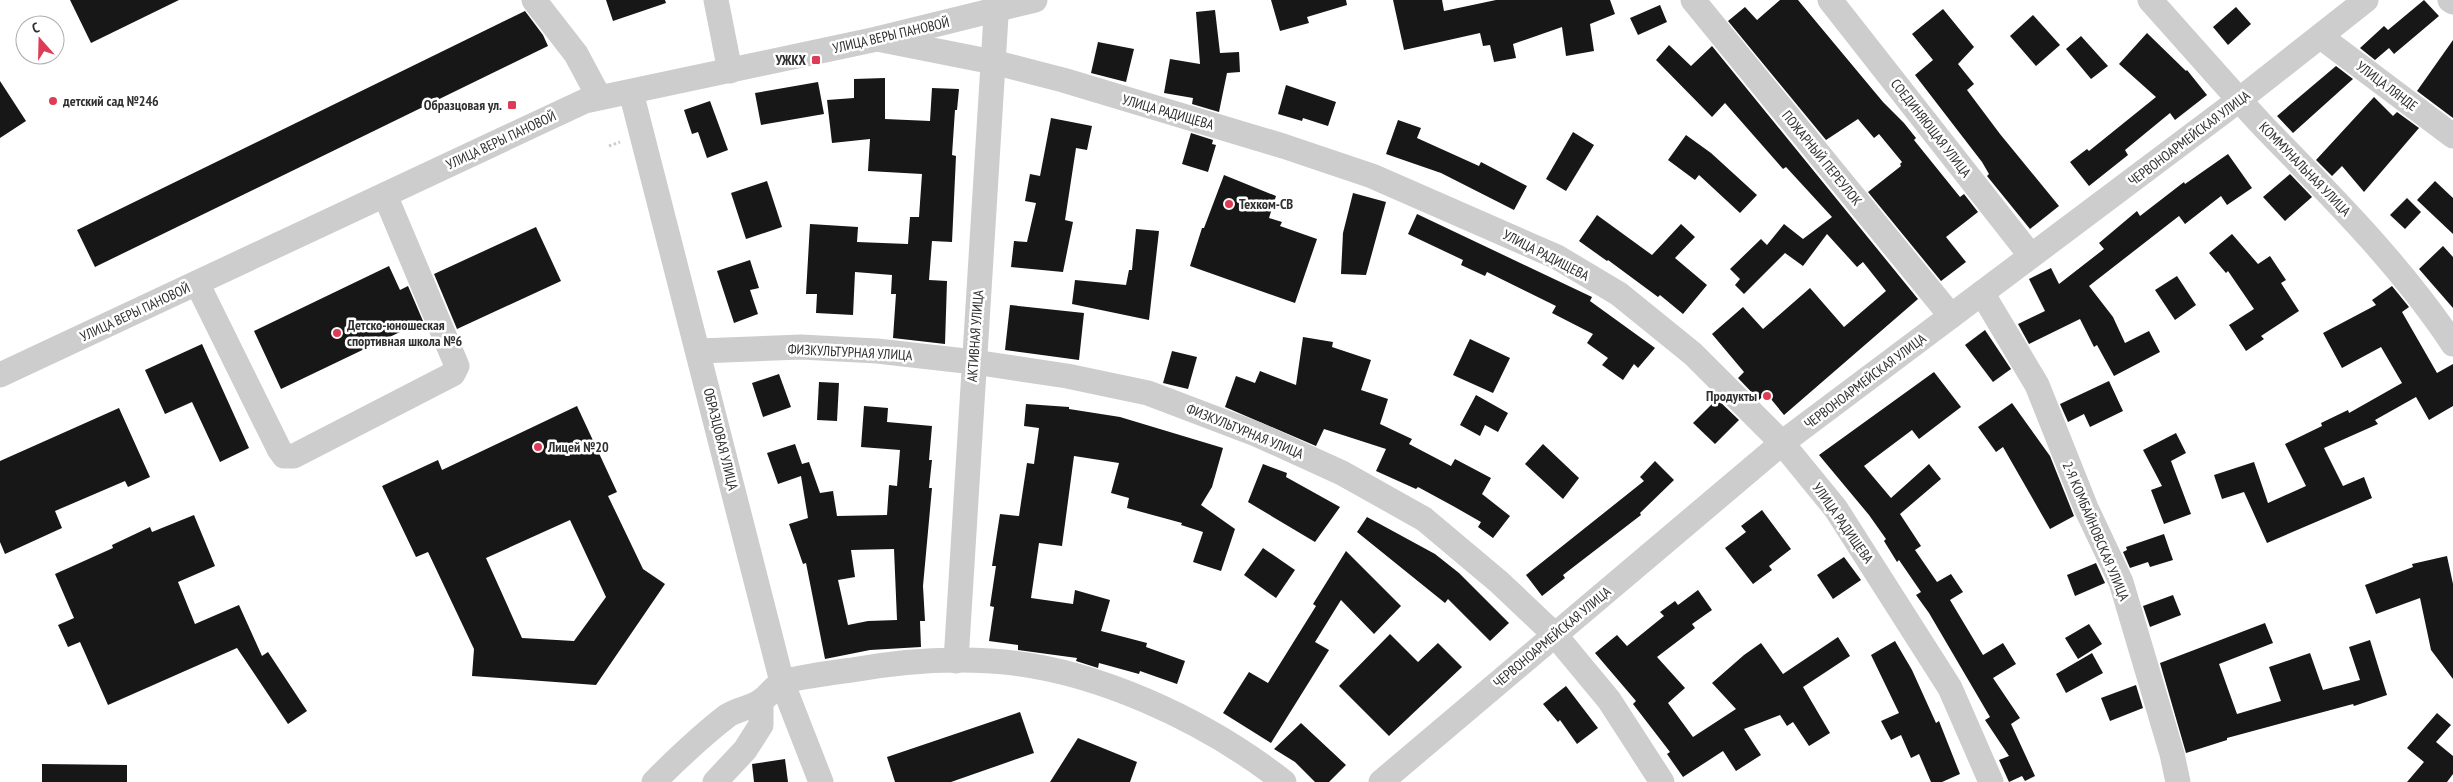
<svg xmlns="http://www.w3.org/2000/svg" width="2453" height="782" font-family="'PT Sans Narrow',sans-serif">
	<rect width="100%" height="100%" fill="#fff"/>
	<g fill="#171717" fill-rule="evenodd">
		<polygon points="70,0 179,0 91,43"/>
		<polygon points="606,0 665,0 666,3 613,21"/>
		<polygon points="1271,0 1346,0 1347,5 1307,17 1309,23 1280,31"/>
		<polygon points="1393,0 1442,0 1444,11 1496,0 1610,0 1615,14 1590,24 1594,51 1566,56 1562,27 1513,44 1516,58 1494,62 1490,45 1483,46 1480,33 1404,50"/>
		<polygon points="1780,0 1798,0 1883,102 1904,123 1916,138 1914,140 1960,197 1964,194 1978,212 1946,237 1966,262 1941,281 1868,192 1901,166 1900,164 1902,162 1879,134 1874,138 1858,119 1826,140 1728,21 1745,7 1757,20"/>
		<polygon points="2424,0 2439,16 2394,54 2389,48 2375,60 2360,48 2384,26 2388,30"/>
		<polygon points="1660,5 1667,22 1638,35 1630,18"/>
		<polygon points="2236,7 2251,24 2228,45 2213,27"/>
		<polygon points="1943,9 1974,47 1958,64 1974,84 1967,90 2000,134 2059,206 2030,229 1987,176 1989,174 1982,162 1915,75 1933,60 1912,34"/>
		<polygon points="1215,10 1220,53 1239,52 1240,72 1227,73 1219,112 1192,104 1193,98 1164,93 1170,59 1200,64 1196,12"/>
		<polygon points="525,11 543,35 548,46 95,267 77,230"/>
		<polygon points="2033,15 2060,45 2036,66 2010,36"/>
		<polygon points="2147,33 2186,71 2187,70 2207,95 2175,120 2170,113 2125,150 2128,155 2089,186 2070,162 2087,149 2089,151 2156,97 2119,64"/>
		<polygon points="2081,36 2108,66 2091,79 2066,49"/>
		<polygon points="2453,40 2453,118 2417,91"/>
		<polygon points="1098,42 1134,49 1126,82 1091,73"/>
		<polygon points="1669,45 1691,66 1712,46 1918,299 1784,415 1766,393 1759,400 1738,378 1744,372 1712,334 1743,307 1763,329 1810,288 1844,327 1886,291 1863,262 1857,267 1827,234 1803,266 1785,253 1744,294 1735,285 1740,279 1730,269 1761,239 1767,245 1784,224 1803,239 1832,217 1786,167 1783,169 1725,103 1712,117 1656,60"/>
		<polygon points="2336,66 2353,79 2293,133 2277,116"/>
		<polygon points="885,78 885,119 930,121 932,88 959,89 957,110 955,110 952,155 956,156 952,242 932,241 929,280 947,281 945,344 893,338 896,294 891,294 892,275 855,272 853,315 816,313 817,294 806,294 810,224 858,227 857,242 908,244 910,217 919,217 922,174 868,171 870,139 832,143 827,100 854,98 854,79"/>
		<polygon points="0,81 26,121 0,138"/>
		<polygon points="818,82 824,114 761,125 755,93"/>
		<polygon points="1286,85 1336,102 1328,126 1303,118 1302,121 1278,114"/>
		<polygon points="2374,97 2393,116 2397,112 2419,128 2364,192 2342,166 2332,176 2316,160"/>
		<polygon points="710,101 728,150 707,158 698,132 692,134 684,110"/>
		<polygon points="1051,118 1092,126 1087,150 1076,148 1065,220 1073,222 1063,272 1011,267 1014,241 1027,242 1036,203 1025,201 1030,174 1040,176"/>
		<polygon points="1398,120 1421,128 1417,138 1479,166 1481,162 1527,186 1514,210 1441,173 1386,154"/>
		<polygon points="1573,132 1594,145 1566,191 1546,179"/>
		<polygon points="1191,133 1213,140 1212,144 1216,145 1208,172 1182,164"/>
		<polygon points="1686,135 1711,153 1757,195 1740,213 1699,175 1695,180 1668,160"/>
		<polygon points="2228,154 2252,188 2227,205 2221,196 2185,224 2179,216 2089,286 2113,317 2125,343 2149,331 2160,352 2114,376 2097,345 2094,347 2080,319 2029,344 2018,324 2045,311 2029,279 2051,268 2059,284 2104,249 2099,243 2137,211 2140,216 2184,182 2185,184"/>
		<polygon points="2290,174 2312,197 2285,221 2263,197"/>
		<polygon points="1224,175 1276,196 1269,218 1282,222 1280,226 1317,239 1295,303 1190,266 1202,228 1204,228"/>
		<polygon points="767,181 782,227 746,239 731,193"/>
		<polygon points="2435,181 2453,198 2453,234 2417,200"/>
		<polygon points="1353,193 1386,202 1366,275 1341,274 1343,233"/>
		<polygon points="2407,198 2421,212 2405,229 2390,215"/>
		<polygon points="1417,214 1592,297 1590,301 1655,348 1638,368 1634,364 1623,380 1602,365 1608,358 1587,343 1593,334 1552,313 1556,306 1487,272 1485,276 1461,265 1463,260 1408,234"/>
		<polygon points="1597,215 1652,255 1681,224 1695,237 1675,258 1707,285 1683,314 1660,295 1658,297 1608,260 1607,261 1579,241"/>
		<polygon points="536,227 561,281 457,329 434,274"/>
		<polygon points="1136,229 1159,231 1149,320 1072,304 1075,280 1126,285 1129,270 1132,270"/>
		<polygon points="2232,234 2258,264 2270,256 2286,280 2281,283 2299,311 2261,336 2264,339 2246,351 2229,325 2254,309 2228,271 2226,273 2209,253"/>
		<polygon points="2443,246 2453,257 2453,308 2419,269"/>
		<polygon points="750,260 759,288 750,290 758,314 734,323 717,271"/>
		<polygon points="389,266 400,290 408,286 423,321 281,389 254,331"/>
		<polygon points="2177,276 2196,305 2175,320 2155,290"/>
		<polygon points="2392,286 2409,307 2402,312 2437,373 2453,364 2453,406 2429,420 2416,397 2375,420 2378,424 2324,448 2343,486 2364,477 2372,498 2267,543 2244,492 2222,499 2214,475 2254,462 2268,503 2306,486 2285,444 2322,426 2321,423 2348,410 2349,413 2402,383 2381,347 2342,368 2323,333 2376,305 2372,300"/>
		<polygon points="1010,305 1084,313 1079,360 1005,350"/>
		<polygon points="1985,330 2011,369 1993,382 1965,345"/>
		<polygon points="1303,337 1333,342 1332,347 1371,360 1361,390 1388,399 1380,424 1412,439 1409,444 1451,466 1455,459 1491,478 1482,494 1510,516 1493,538 1478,527 1481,522 1453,506 1418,487 1416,489 1376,471 1386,449 1324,429 1316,446 1225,407 1236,376 1255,383 1260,371 1296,385"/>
		<polygon points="1470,339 1510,358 1493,393 1453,375"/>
		<polygon points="202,344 249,448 220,462 192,402 165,414 145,370"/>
		<polygon points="1172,351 1197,357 1188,389 1163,383"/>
		<polygon points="1934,372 1961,407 1919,439 1912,430 1864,466 1891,498 1929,464 1941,479 1900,514 1921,546 1915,550 1937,582 1951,574 1963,592 1950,600 1983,655 2003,643 2016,664 1993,678 2020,718 2011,724 2035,776 2025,781 2022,776 2009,782 1999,760 2009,756 1985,720 1990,717 1929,613 1916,595 1921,592 1899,560 1897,562 1884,541 1886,539 1869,515 1819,455"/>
		<polygon points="779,374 791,407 763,417 752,383"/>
		<polygon points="2109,381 2123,411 2090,427 2084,414 2068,422 2060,404"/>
		<polygon points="819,382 839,383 837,421 817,420"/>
		<polygon points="1476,395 1508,413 1498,432 1485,425 1480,436 1460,425"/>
		<polygon points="1717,399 1739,420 1715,444 1693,423"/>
		<polygon points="2012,403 2050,456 2074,516 2050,529 2003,447 1996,452 1978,427"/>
		<polygon points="1026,404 1069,407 1069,409 1120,417 1223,448 1212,487 1201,505 1235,529 1221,571 1193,562 1203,532 1181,525 1182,523 1127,508 1129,498 1111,493 1119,463 1074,456 1062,546 1039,543 1031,598 1073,604 1075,590 1110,600 1101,631 1147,643 1146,647 1185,661 1177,684 1140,671 1139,674 1099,663 1098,668 1076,661 1077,658 1018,650 1018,645 989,641 994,607 990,606 996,566 992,566 1000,514 1019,516 1027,463 1034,464 1039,428 1024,426"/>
		<path d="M577 406 617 492 608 496 643 569 665 584 596 685 472 676 474 649 428 552 416 557 382 486 438 460 442 470ZM570 520 606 597 574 641 522 638 486 558Z"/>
		<path d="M864 406 888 408 887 422 932 426 929 460H932L929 488H932L923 586 925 621H920L921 647 870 650 825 659 806 563 803 564 789 524 808 518 801 476 778 484 767 453 795 444 802 464 809 462 820 493 833 491 837 516 887 515 889 485 897 486 900 450 861 447ZM894 549 897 620 868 621 848 625 838 580 855 577 851 550Z"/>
		<polygon points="119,408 150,477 128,487 125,481 55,511 62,528 5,554 0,542 0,461"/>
		<polygon points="2176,433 2186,453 2171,461 2191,514 2164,524 2151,490 2162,486 2143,450"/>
		<polygon points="1543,444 1579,478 1563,499 1525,464"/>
		<polygon points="1655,461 1674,480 1640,513 1641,515 1563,575 1565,578 1542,596 1526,575 1644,481 1640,477"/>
		<polygon points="1263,464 1287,473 1286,477 1340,507 1315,542 1248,502"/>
		<polygon points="1762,510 1791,549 1769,566 1772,570 1753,584 1725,548 1746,532 1741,526"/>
		<polygon points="194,515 215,566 178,582 195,624 239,605 262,656 268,652 307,711 288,724 237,648 108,705 80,642 68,647 58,625 74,618 55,574 113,548 112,545 150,527 152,532"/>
		<polygon points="1367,517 1435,554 1459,573 1509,623 1490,641 1448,599 1445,603 1357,532"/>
		<polygon points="2164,534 2173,560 2150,567 2148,562 2130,568 2123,552 2127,550 2126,547"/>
		<polygon points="1263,548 1295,570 1276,598 1244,575"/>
		<polygon points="1346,551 1401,606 1374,634 1341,600 1315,642 1329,650 1271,743 1223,713 1249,672 1268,683 1316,606 1313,604"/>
		<polygon points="2447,556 2453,584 2453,679 2431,650 2420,598 2376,614 2365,585 2413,567 2412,564"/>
		<polygon points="1844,557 1861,580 1833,599 1817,575"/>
		<polygon points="2096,563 2105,583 2075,596 2067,575"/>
		<polygon points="1698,590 1712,610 1692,624 1695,628 1657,657 1685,688 1668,703 1693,737 1736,709 1712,683 1744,655 1761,643 1783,674 1838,637 1850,656 1803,687 1830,733 1809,746 1793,722 1787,726 1780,715 1744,729 1761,755 1736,771 1723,751 1683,777 1667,754 1670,752 1633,704 1636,701 1595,653 1617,635 1627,646 1664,616 1660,612 1675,601 1678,605"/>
		<polygon points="2173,595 2181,615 2150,627 2143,606"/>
		<polygon points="2265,623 2273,643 2219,664 2237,714 2281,701 2269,667 2310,653 2323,690 2360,680 2349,647 2370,640 2387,695 2354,706 2353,704 2227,738 2227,740 2186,753 2160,663"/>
		<polygon points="2089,624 2102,644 2078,659 2065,638"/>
		<polygon points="1390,634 1418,662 1438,643 1462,667 1389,736 1339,686"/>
		<polygon points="1895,641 1912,670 1936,723 1939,721 1960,774 1942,782 1931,782 1919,754 1911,758 1901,735 1891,740 1881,721 1899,713 1871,655"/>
		<polygon points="2092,653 2103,673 2066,693 2056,674"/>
		<polygon points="2136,685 2143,708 2110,721 2101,698"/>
		<polygon points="1566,686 1598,728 1577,744 1560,720 1558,722 1543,704"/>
		<polygon points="1020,712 1034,753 951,782 895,782 887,757"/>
		<polygon points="2437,713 2451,725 2436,742 2453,756 2453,774 2447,782 2407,782 2424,762 2407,748"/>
		<polygon points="1301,723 1346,765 1329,782 1315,782 1295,762 1274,749"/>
		<polygon points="1078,738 1137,762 1130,782 1050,782"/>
		<polygon points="785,759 788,782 754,782 752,764"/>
		<polygon points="42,764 127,765 127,782 42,782"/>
	</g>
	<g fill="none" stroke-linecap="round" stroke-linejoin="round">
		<polyline stroke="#cdcdcd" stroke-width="3" stroke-dasharray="2.5 2.5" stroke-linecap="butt" points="609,146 620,142"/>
		<g stroke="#cdcdcd" stroke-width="25">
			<polyline points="534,0 576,54 599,97"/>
			<polyline points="716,0 730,71"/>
			<polyline points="1693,0 1951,316"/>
			<polyline points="1830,0 2031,256"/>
			<path d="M2150 0C2188 42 2225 85 2264 127 2331 196 2400 264 2453 344"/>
			<polyline points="2450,0 2453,2"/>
			<polyline points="2321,37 2453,136"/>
			<polyline points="877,39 993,62 1063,80 1283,146 1372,176 1557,257 1619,294 1693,354 1782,443 1836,509 1950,688 1991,782"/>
			<polyline points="631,92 782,682 821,782"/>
			<polyline points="197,283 279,449 284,456 294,456 453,374 457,366 385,195"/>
			<polyline points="1982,293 2037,385 2086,508 2121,582 2172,754 2178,782"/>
			<polyline points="699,351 801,347 877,351 974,362 1067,376 1148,393 1256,434 1342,473 1424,519 1499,582 1555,635 1609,700 1662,782"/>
			<polyline points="0,375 585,101 877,39 1035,0"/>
			<polyline points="956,661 997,0"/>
			<path d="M654 782C677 759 701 736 727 716 737 709 751 708 761 701 768 696 774 687 781 683 790 678 838 672 852 670 896 662 945 658 991 661 1092 667 1205 720 1284 782"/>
			<polyline points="715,782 745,750 761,725 761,701"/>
			<polyline points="1381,782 1782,443 2239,100 2366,0"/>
		</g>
	</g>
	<g fill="#de3b54" stroke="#fff" stroke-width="2">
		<rect x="811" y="55" width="10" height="10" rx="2.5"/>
		<circle cx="53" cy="101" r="5"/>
		<rect x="507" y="100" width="10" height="10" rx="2.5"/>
		<circle cx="1229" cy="204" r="5"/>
		<circle cx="337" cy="333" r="5"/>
		<circle cx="1767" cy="396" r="5"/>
		<circle cx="538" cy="447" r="5"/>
	</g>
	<g text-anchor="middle" stroke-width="5" stroke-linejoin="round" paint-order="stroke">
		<g font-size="14" fill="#303030" stroke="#fff">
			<text transform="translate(891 35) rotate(-13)" y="5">УЛИЦА ВЕРЫ ПАНОВОЙ</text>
			<text transform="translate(2387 86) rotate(37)" y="5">УЛИЦА ЛЯНДЕ</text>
			<text transform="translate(1168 112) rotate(16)" y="5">УЛИЦА РАДИЩЕВА</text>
			<text transform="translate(1931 128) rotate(52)" y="5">СОЕДИНЯЮЩАЯ УЛИЦА</text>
			<text transform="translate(2189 138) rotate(-37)" y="5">ЧЕРВОНОАРМЕЙСКАЯ УЛИЦА</text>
			<text transform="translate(501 140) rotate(-25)" y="5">УЛИЦА ВЕРЫ ПАНОВОЙ</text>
			<text transform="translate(1822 158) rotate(51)" y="5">ПОЖАРНЫЙ ПЕРЕУЛОК</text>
			<text transform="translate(2305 169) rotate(46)" y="5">КОММУНАЛЬНАЯ УЛИЦА</text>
			<text transform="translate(1546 255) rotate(27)" y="5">УЛИЦА РАДИЩЕВА</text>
			<text transform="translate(135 312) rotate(-25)" y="5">УЛИЦА ВЕРЫ ПАНОВОЙ</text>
			<text transform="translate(975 336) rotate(-86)" y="5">АКТИВНАЯ УЛИЦА</text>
			<text transform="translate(850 352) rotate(3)" y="5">ФИЗКУЛЬТУРНАЯ УЛИЦА</text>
			<text transform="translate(1865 381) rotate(-37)" y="5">ЧЕРВОНОАРМЕЙСКАЯ УЛИЦА</text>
			<text transform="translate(1245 431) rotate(22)" y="5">ФИЗКУЛЬТУРНАЯ УЛИЦА</text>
			<text transform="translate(721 439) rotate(76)" y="5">ОБРАЗЦОВАЯ УЛИЦА</text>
			<text transform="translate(1843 523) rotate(55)" y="5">УЛИЦА РАДИЩЕВА</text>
			<text transform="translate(2096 531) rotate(67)" y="5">2-Я КОМБАЙНОВСКАЯ УЛИЦА</text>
			<text transform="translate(1552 637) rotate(-40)" y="5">ЧЕРВОНОАРМЕЙСКАЯ УЛИЦА</text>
		</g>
		<g font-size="14" font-weight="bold" fill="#303030" stroke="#fff" text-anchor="start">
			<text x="806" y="65" text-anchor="end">УЖКХ</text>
			<text x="63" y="106">детский сад №246</text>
			<text x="502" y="110" text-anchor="end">Образцовая ул.</text>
			<text x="1239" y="209">Техком-СВ</text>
			<text x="347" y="330">Детско-юношеская<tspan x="347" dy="16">спортивная школа №6</tspan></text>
			<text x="1757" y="401" text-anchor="end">Продукты</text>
			<text x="548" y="452">Лицей №20</text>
		</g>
	</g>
	<g transform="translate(40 40) rotate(340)"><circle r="24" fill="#ffffff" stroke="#acacac"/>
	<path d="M0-4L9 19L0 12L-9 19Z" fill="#de3b54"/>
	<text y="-8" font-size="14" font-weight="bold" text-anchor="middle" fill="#303030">С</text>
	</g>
</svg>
